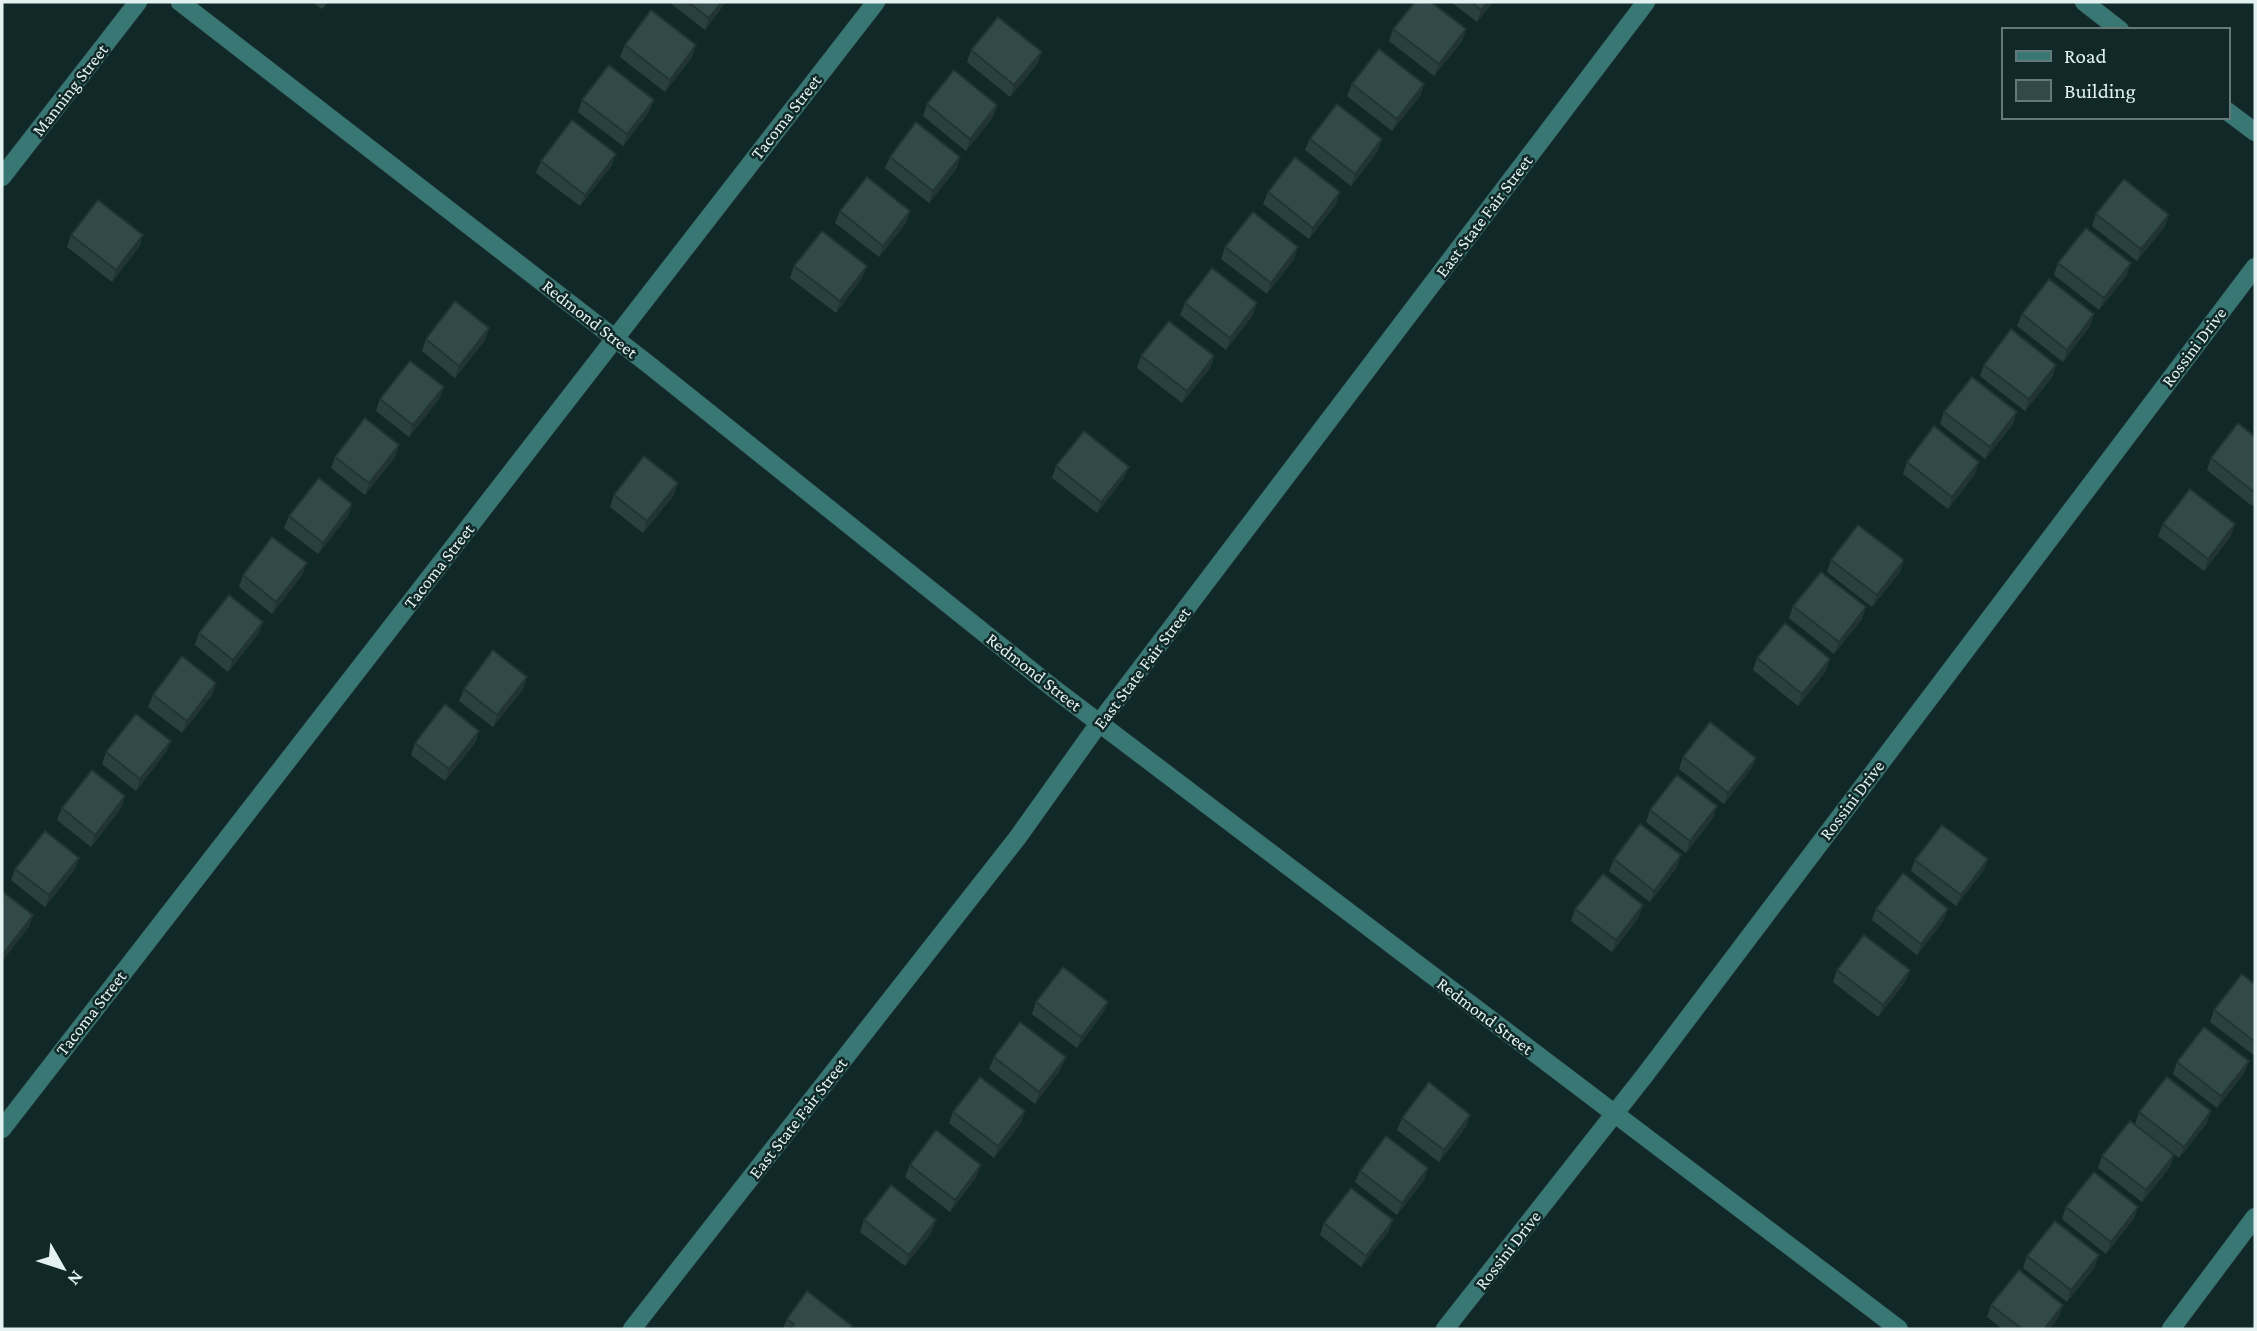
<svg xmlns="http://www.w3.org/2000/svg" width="2257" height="1331" font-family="'Crimson Pro',serif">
	<rect width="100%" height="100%" fill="#102928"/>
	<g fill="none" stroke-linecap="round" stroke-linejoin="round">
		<defs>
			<g id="minor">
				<polyline points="180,2 648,364 1053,688 1899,1329"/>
				<polyline points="2084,2 2120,30"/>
				<polyline points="2227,111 2255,132"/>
				<polyline points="2,177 138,2"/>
				<polyline points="2,1129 876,2"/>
				<polyline points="1445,1329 1645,1075 2255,267"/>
				<polyline points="2171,1329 2255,1217"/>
			</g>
			<polyline id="tertiary" points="632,1329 1018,837 1100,722 1646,2"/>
		</defs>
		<use href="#minor" stroke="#2e4544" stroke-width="19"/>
		<use href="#tertiary" stroke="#2e4544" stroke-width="19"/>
		<use href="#minor" stroke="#387774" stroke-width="18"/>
		<use href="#tertiary" stroke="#387774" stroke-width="18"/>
	</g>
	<g fill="#2a403f">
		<polygon points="312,2 328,2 322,9"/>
		<polygon points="669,2 726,2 705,30"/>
		<polygon points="1451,2 1493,2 1477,22"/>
		<polygon points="1393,29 1466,29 1462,41 1434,76 1389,41"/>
		<polygon points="625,45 692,57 665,92 620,57"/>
		<polygon points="971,50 1038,63 1010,97 967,62"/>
		<polygon points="1352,84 1424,84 1420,96 1392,131 1347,96"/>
		<polygon points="582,100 649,112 623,146 578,112"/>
		<polygon points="927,104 997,105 993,117 966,151 923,116"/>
		<polygon points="1310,139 1378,151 1351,186 1305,150"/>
		<polygon points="890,157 960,157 956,169 929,203 885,168"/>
		<polygon points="541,161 612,165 580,206 536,173"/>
		<polygon points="1268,192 1336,204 1309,239 1263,204"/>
		<polygon points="840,211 910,211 906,223 879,257 835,223"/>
		<polygon points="2096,214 2165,226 2137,261 2092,226"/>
		<polygon points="71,235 143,235 139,247 112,282 67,247"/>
		<polygon points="1225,247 1294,259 1267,294 1221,259"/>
		<polygon points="2058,263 2127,275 2099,310 2054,275"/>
		<polygon points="794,266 862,278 836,313 790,278"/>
		<polygon points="1185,303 1253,315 1226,350 1180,315"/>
		<polygon points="2022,314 2094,314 2090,326 2063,362 2017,326"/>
		<polygon points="489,328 485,340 455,378 422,351 426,339"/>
		<polygon points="1141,356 1214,356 1210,368 1182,403 1137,368"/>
		<polygon points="1984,365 2056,365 2052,377 2025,411 1980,376"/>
		<polygon points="444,387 439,399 409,437 376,411 380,399"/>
		<polygon points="1944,412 2013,424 1985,459 1940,424"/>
		<polygon points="2255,437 2255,501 2252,506 2207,470 2211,458"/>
		<polygon points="399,445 395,457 365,495 331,468 335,457"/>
		<polygon points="1907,462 1975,474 1948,509 1903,474"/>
		<polygon points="1056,466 1129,467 1124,478 1097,513 1052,478"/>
		<polygon points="614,495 674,495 643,533 610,507"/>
		<polygon points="289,516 348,516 318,554 284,528"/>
		<polygon points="2163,524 2231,536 2204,571 2158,536"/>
		<polygon points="1831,560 1900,572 1872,607 1827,572"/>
		<polygon points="307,563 302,575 272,614 239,587 243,575"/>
		<polygon points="1793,606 1862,619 1834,654 1789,618"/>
		<polygon points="199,633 259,633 228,672 195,645"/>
		<polygon points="1757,658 1826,671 1798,706 1753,670"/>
		<polygon points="527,677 523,689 493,727 459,701 464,689"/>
		<polygon points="216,683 212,695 182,733 148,707 153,695"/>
		<polygon points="479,731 475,743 445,781 411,755 415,743"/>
		<polygon points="171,741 166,752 136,791 102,764 106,752"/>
		<polygon points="1683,757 1756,758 1751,769 1724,804 1679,769"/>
		<polygon points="125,796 121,808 91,847 57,820 62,808"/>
		<polygon points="1717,806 1713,818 1686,853 1646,822 1650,810"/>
		<polygon points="79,858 75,869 45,907 11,880 15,869"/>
		<polygon points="1614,859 1677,867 1650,902 1609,871"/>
		<polygon points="1988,859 1983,871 1956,906 1911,871 1915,860"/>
		<polygon points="1575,909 1639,917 1612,952 1571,921"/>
		<polygon points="1876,909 1944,920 1917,955 1872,920"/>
		<polygon points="1837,970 1910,970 1905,982 1878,1017 1833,982"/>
		<polygon points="2255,985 2255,1056 2210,1022 2214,1010"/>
		<polygon points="1036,1002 1108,1002 1103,1013 1077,1048 1032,1014"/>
		<polygon points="994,1057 1061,1069 1035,1104 989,1069"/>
		<polygon points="2249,1061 2244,1073 2217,1108 2173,1074 2177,1062"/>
		<polygon points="1025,1111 1021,1123 994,1158 949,1123 953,1112"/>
		<polygon points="2139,1112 2207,1123 2179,1158 2135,1124"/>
		<polygon points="1470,1115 1466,1127 1439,1162 1397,1130 1402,1118"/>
		<polygon points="2174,1155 2170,1167 2142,1202 2098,1168 2102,1156"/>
		<polygon points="910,1165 977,1176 950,1212 905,1177"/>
		<polygon points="1428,1168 1424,1180 1397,1215 1355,1182 1360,1171"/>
		<polygon points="2066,1207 2138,1207 2134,1218 2106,1254 2062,1219"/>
		<polygon points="864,1220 932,1232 905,1266 860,1232"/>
		<polygon points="1393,1220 1388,1232 1361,1267 1320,1235 1324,1223"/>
		<polygon points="2027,1256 2095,1267 2067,1302 2023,1268"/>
		<polygon points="1991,1305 2059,1317 2049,1329 2002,1329 1987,1317"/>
		<polygon points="787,1319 851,1329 783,1329"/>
	</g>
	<g fill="#223433">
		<polygon points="722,2 726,2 705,30 709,18"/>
		<polygon points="1488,2 1493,2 1477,22 1481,10"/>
		<polygon points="1466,29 1462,41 1434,76 1439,64"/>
		<polygon points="696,45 692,57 665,92 670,80"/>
		<polygon points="1042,52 1038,63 1010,97 1014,85"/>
		<polygon points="1424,84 1420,96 1392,131 1397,119"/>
		<polygon points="654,100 649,112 623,146 627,134"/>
		<polygon points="997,105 993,117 966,151 970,139"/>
		<polygon points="1382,139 1378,151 1351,186 1355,174"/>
		<polygon points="616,154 612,165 580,206 585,195"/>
		<polygon points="960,157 956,169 929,203 933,191"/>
		<polygon points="1340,192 1336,204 1309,239 1313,228"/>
		<polygon points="910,211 906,223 879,257 883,246"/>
		<polygon points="2169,215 2165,226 2137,261 2141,249"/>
		<polygon points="143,235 139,247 112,282 116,270"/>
		<polygon points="1298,247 1294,259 1267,294 1271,283"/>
		<polygon points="2131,263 2127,275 2099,310 2104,298"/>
		<polygon points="867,266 862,278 836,313 840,301"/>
		<polygon points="1257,303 1253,315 1226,350 1230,338"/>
		<polygon points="2094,314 2090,326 2063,362 2067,350"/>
		<polygon points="489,328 485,340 455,378 459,366"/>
		<polygon points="1214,356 1210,368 1182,403 1187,391"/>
		<polygon points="2056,365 2052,377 2025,411 2029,399"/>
		<polygon points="444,387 439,399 409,437 413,425"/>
		<polygon points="2017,412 2013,424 1985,459 1990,447"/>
		<polygon points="399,445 395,457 365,495 369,483"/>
		<polygon points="1979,462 1975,474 1948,509 1952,497"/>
		<polygon points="1129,467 1124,478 1097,513 1101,502"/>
		<polygon points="678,483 674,495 643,533 647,521"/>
		<polygon points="352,504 348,516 318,554 323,543"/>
		<polygon points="2235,524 2231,536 2204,571 2208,559"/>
		<polygon points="1904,560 1900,572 1872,607 1877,595"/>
		<polygon points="307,563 302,575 272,614 276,602"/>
		<polygon points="1866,607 1862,619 1834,654 1839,642"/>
		<polygon points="263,622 259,633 228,672 233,660"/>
		<polygon points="1830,659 1826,671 1798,706 1802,694"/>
		<polygon points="527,677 523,689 493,727 497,715"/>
		<polygon points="216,683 212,695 182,733 187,721"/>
		<polygon points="479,731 475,743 445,781 449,769"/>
		<polygon points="171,741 166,752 136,791 140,779"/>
		<polygon points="1756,758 1751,769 1724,804 1728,793"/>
		<polygon points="125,796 121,808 91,847 95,835"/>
		<polygon points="1717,806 1713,818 1686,853 1690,841"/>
		<polygon points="1681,855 1677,867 1650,902 1654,891"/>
		<polygon points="79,858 75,869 45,907 49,895"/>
		<polygon points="1988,859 1983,871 1956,906 1961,895"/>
		<polygon points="1643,905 1639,917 1612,952 1616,940"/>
		<polygon points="1948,909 1944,920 1917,955 1921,944"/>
		<polygon points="33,915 29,927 2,962 3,954"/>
		<polygon points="1910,970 1905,982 1878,1017 1883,1005"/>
		<polygon points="1108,1002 1103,1013 1077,1048 1081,1037"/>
		<polygon points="1066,1057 1061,1069 1035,1104 1039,1092"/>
		<polygon points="2249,1061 2244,1073 2217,1108 2221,1096"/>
		<polygon points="1025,1111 1021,1123 994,1158 998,1146"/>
		<polygon points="2211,1111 2207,1123 2179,1158 2184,1147"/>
		<polygon points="1470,1115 1466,1127 1439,1162 1444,1150"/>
		<polygon points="2174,1155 2170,1167 2142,1202 2146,1190"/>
		<polygon points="981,1165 977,1176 950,1212 955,1200"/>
		<polygon points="1428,1168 1424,1180 1397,1215 1402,1203"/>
		<polygon points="2138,1207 2134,1218 2106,1254 2111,1242"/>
		<polygon points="936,1220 932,1232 905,1266 909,1255"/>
		<polygon points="1393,1220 1388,1232 1361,1267 1366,1256"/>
		<polygon points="2099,1255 2095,1267 2067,1302 2071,1290"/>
		<polygon points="2063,1305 2059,1317 2049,1329 2044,1329"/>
	</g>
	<g fill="#314a49" stroke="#223433" stroke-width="2">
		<polygon points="688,2 722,2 709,18"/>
		<polygon points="1415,2 1431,2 1466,29 1439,64 1393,29"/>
		<polygon points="1471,2 1488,2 1481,10"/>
		<polygon points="651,10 696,45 670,80 625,45"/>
		<polygon points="998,17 1042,52 1014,85 971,50"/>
		<polygon points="1379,49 1424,84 1397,119 1352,84"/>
		<polygon points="609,65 654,100 627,134 582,100"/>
		<polygon points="954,70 997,105 970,139 927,104"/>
		<polygon points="1337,104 1382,139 1355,174 1310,139"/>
		<polygon points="572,120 616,154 585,195 541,161"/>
		<polygon points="916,122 960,157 933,191 890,157"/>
		<polygon points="1295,157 1340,192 1313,228 1268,192"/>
		<polygon points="867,177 910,211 883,246 840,211"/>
		<polygon points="2124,179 2169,215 2141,249 2096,214"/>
		<polygon points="98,200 143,235 116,270 71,235"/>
		<polygon points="1253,212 1298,247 1271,283 1225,247"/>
		<polygon points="2086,228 2131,263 2104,298 2058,263"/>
		<polygon points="822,231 867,266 840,301 794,266"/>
		<polygon points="1212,268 1257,303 1230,338 1185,303"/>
		<polygon points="2049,279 2094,314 2067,350 2022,314"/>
		<polygon points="455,301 489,328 459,366 426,339"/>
		<polygon points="1169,321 1214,356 1187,391 1141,356"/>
		<polygon points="2011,329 2056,365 2029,399 1984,365"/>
		<polygon points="410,361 444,387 413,425 380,399"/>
		<polygon points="1972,377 2017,412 1990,447 1944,412"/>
		<polygon points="365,418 399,445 369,483 335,457"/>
		<polygon points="2238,423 2255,437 2255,493 2211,458"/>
		<polygon points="1934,426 1979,462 1952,497 1907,462"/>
		<polygon points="1084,431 1129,467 1101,502 1056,466"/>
		<polygon points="644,456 678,483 647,521 614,495"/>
		<polygon points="319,478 352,504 323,543 289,516"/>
		<polygon points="2190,489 2235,524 2208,559 2163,524"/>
		<polygon points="1858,525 1904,560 1877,595 1831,560"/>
		<polygon points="272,537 307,563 276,602 243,575"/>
		<polygon points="1821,572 1866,607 1839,642 1793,606"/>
		<polygon points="229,595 263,622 233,660 199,633"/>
		<polygon points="1785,623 1830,659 1802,694 1757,658"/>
		<polygon points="493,650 527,677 497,715 464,689"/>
		<polygon points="182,656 216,683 187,721 153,695"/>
		<polygon points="445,704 479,731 449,769 415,743"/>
		<polygon points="136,714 171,741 140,779 106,752"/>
		<polygon points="1710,722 1756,758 1728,793 1683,757"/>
		<polygon points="92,770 125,796 95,835 62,808"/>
		<polygon points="1677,775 1717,806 1690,841 1650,810"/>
		<polygon points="1640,824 1681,855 1654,891 1614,859"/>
		<polygon points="1942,825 1988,859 1961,895 1915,860"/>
		<polygon points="45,831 79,858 49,895 15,869"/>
		<polygon points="1903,873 1948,909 1921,944 1876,909"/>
		<polygon points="1603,874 1643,905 1616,940 1575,909"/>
		<polygon points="2,891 33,915 3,954 2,952"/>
		<polygon points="1864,935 1910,970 1883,1005 1837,970"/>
		<polygon points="1063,967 1108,1002 1081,1037 1036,1002"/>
		<polygon points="2242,974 2255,985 2255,1042 2214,1010"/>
		<polygon points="1020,1022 1066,1057 1039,1092 994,1057"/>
		<polygon points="2204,1027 2249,1061 2221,1096 2177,1062"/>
		<polygon points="980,1077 1025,1111 998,1146 953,1112"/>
		<polygon points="2167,1077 2211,1111 2184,1147 2139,1112"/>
		<polygon points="1429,1082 1470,1115 1444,1150 1402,1118"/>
		<polygon points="2130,1121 2174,1155 2146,1190 2102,1156"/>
		<polygon points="936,1130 981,1165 955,1200 910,1165"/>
		<polygon points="1386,1136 1428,1168 1402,1203 1360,1171"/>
		<polygon points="2094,1172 2138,1207 2111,1242 2066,1207"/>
		<polygon points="891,1185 936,1220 909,1255 864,1220"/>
		<polygon points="1351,1188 1393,1220 1366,1256 1324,1223"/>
		<polygon points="2055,1221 2099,1255 2071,1290 2027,1256"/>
		<polygon points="2019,1270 2063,1305 2044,1329 2022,1329 1991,1305"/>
		<polygon points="807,1291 852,1326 850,1329 790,1329 794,1324 787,1319"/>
	</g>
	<g text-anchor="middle" stroke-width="5" stroke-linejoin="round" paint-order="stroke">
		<g font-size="18" fill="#e3f1f1" stroke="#102928">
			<text transform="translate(70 90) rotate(-52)" y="6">Manning Street</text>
			<text transform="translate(786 117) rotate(-52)" y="6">Tacoma Street</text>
			<text transform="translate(1484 216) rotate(-53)" y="6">East State Fair Street</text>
			<text transform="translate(590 319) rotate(38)" y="6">Redmond Street</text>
			<text transform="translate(2194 347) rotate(-53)" y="6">Rossini Drive</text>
			<text transform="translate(439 566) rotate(-52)" y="6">Tacoma Street</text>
			<text transform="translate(1142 668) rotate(-53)" y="6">East State Fair Street</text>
			<text transform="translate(1034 672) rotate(38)" y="6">Redmond Street</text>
			<text transform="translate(1852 800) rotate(-53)" y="6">Rossini Drive</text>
			<text transform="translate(91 1013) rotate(-52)" y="6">Tacoma Street</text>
			<text transform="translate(1485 1016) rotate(37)" y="6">Redmond Street</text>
			<text transform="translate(798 1118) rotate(-52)" y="6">East State Fair Street</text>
			<text transform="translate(1508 1250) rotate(-52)" y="6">Rossini Drive</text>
		</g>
	</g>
	<rect width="2257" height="1331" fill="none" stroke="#e3f1f1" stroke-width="7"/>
	<rect x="2002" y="28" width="228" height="91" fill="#102928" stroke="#647978" stroke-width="2"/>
	<rect x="2016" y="51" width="35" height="10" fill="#387774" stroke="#647978" stroke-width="2"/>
	<text x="2064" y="63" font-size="21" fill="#e3f1f1">Road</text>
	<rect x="2016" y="80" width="35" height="21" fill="#314a49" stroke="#647978" stroke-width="2"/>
	<text x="2064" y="98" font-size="21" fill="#e3f1f1">Building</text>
	<g transform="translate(63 1268) rotate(129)" stroke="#102928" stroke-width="5" paint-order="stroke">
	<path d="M0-5L12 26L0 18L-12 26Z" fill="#e3f1f1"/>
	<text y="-10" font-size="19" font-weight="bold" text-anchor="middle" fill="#e3f1f1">N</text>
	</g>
</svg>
